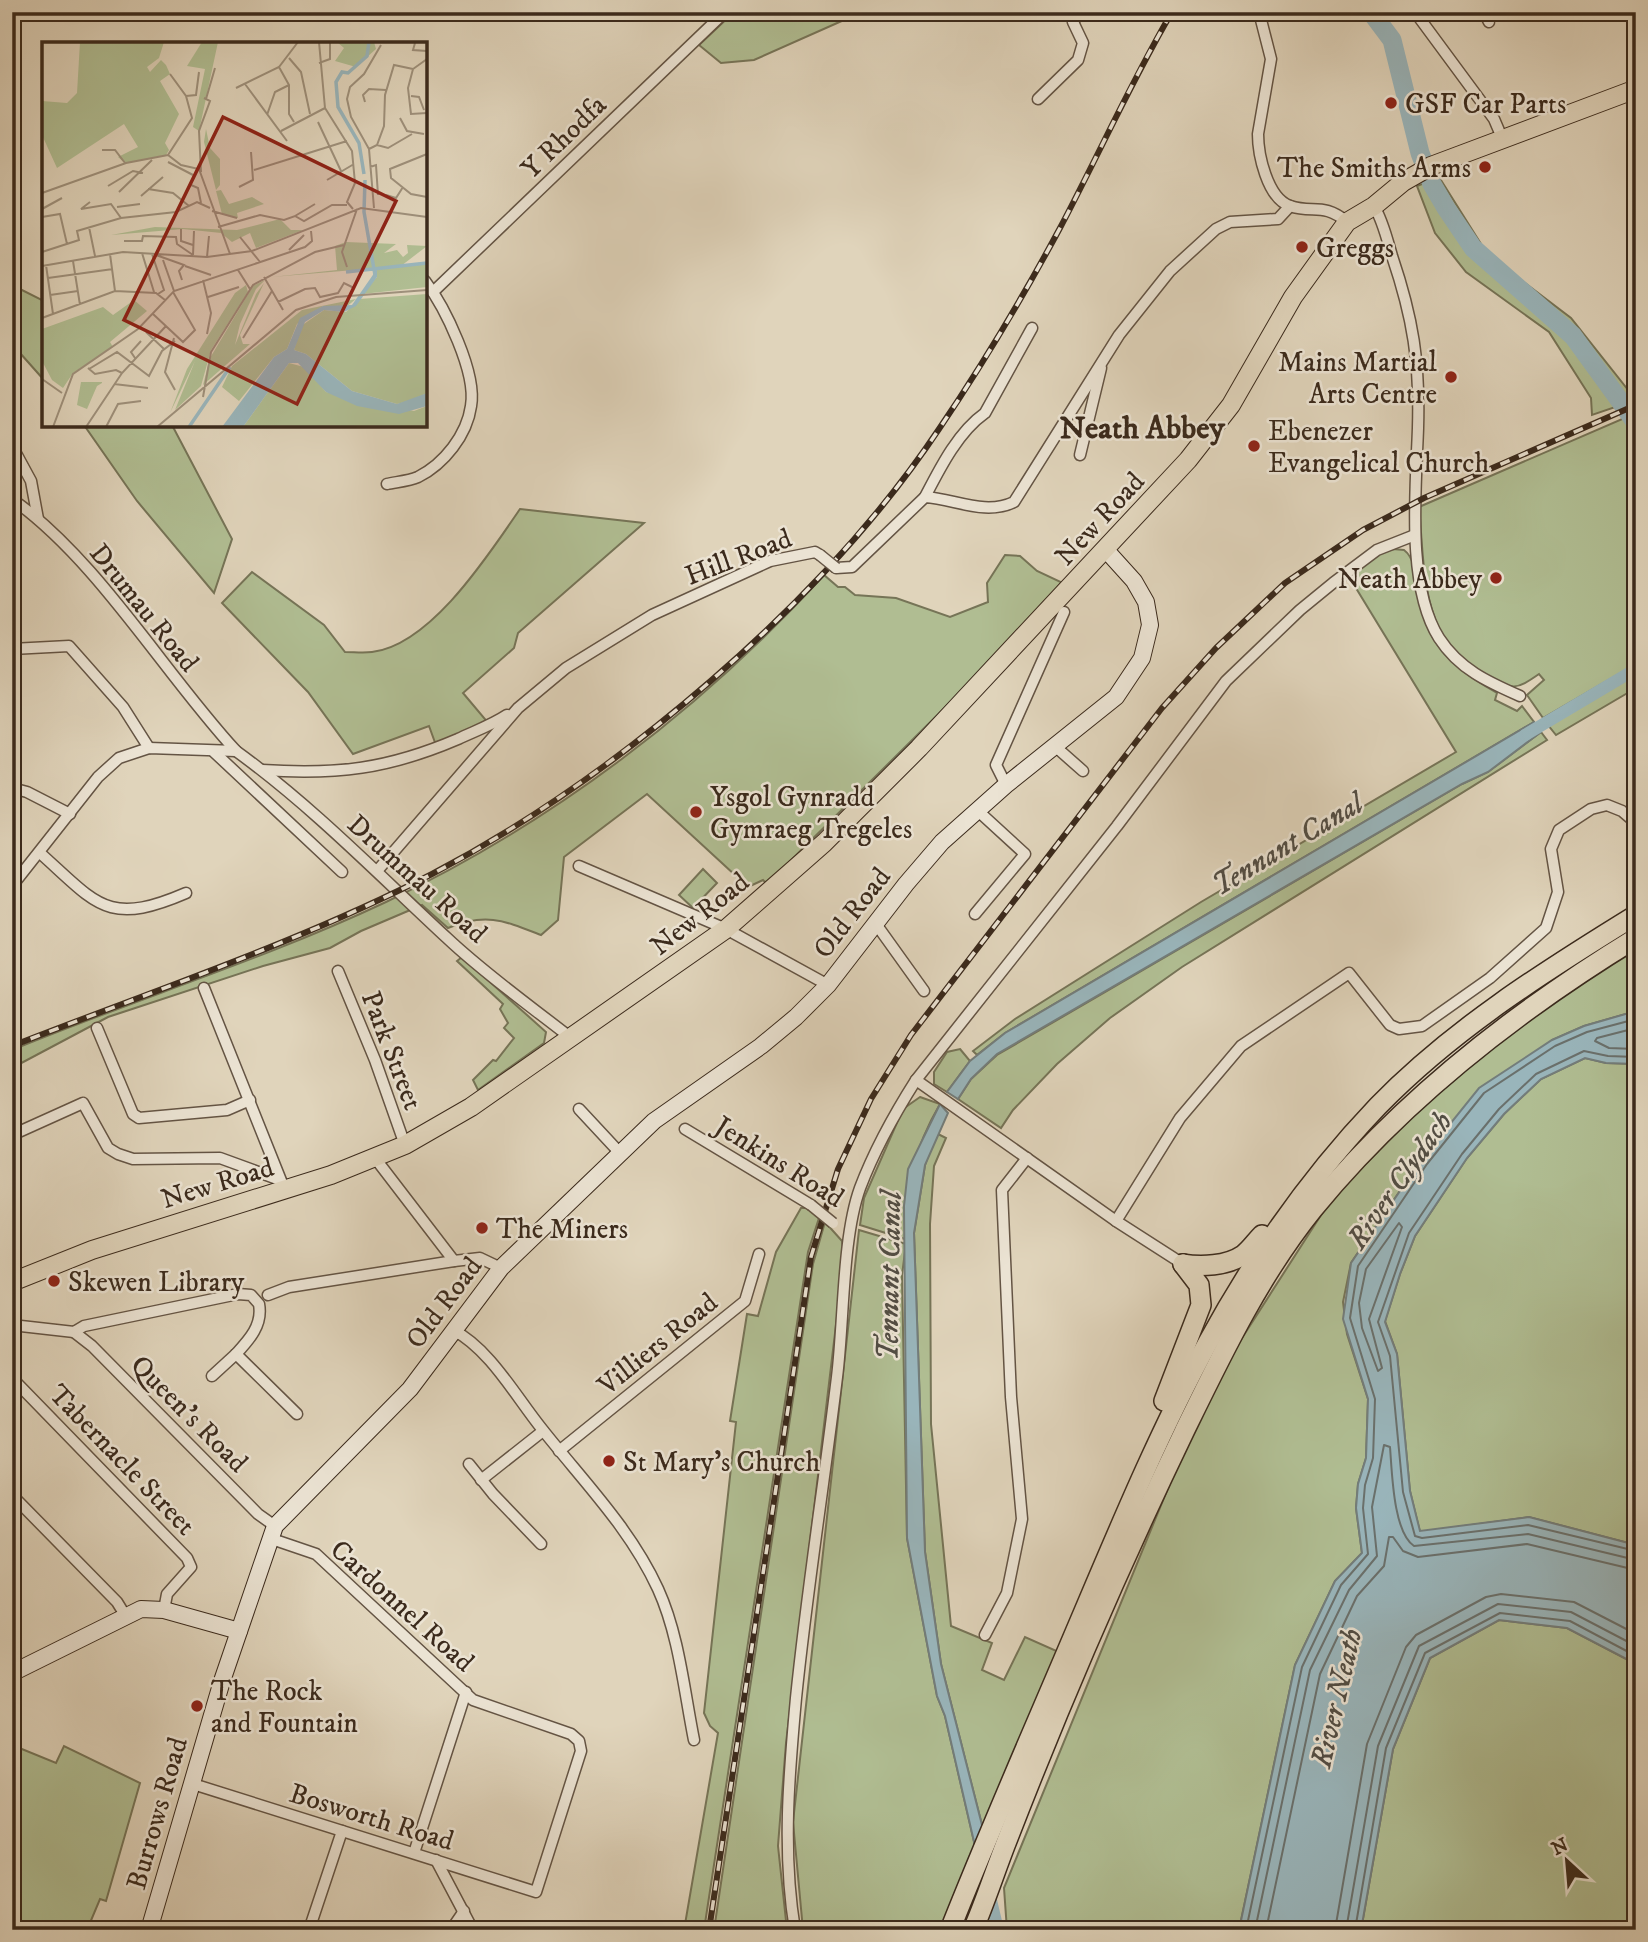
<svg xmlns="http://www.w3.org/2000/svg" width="1648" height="1942" font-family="'IM FELL DW Pica',serif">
	<rect width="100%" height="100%" fill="#e0d4bb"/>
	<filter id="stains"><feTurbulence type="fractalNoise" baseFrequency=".00286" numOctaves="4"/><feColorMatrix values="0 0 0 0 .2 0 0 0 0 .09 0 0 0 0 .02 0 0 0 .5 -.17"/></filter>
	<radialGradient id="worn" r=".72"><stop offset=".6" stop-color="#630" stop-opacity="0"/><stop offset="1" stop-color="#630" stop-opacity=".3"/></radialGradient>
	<g fill="#b0bd92" stroke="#767457" stroke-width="2">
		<polygon points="734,12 862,12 754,60 721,63 699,45"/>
		<polygon points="1439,177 1488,255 1571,318 1636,400 1592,415 1591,398 1549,332 1466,272 1435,233 1417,186"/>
		<polygon points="12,285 44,301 44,380 12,344"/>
		<path d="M1636 413V664L1543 718 1527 695 1544 680 1539 674C1516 690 1513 690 1487 677 1420 644 1425 570 1419 507Z"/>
		<polygon points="84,425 172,425 232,539 214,593 137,501"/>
		<path d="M520 509 644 523 518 633 514 648 463 693 490 725 437 748 429 726 353 754 308 692 222 603 252 572 324 625 345 652C354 652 363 653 372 652 431 645 489 554 520 509Z"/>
		<path d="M1393 549 1404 550C1422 563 1418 613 1432 636 1447 663 1471 678 1497 693L1495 700 1517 711 1522 706 1534 722 1005 1033 977 1055 973 1051 1015 1019 1201 902 1456 752 1348 575 1376 555Z"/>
		<path d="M1005 555 1020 556 1037 571 1065 584 1007 646 767 884 763 880 748 887 647 794 564 857 558 920 541 935C505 921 486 912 448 928L422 905 361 931 330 948 263 966 108 1017 12 1068V1050C136 999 265 959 386 902 552 823 701 710 824 575L838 587H845L855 595 896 598 950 617 988 602 987 583Z"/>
		<polygon points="1636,673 1636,688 1556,735 1548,725"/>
		<polygon points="1541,732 1547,740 1182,967 1110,1018 1057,1064 1013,1110 1001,1128 958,1099 971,1079 997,1055 1462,784 1488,772"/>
		<polygon points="703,869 717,883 693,908 679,895"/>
		<polygon points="1636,947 1636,1011 1584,1026 1552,1040 1421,1160 1351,1263 1343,1302 1347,1334 1368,1399 1366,1458 1358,1484 1356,1508 1362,1553 1335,1581 1295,1665 1239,1930 1007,1930 1004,1888 1182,1454 1233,1352 1332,1198 1422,1107 1515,1025"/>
		<polygon points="462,957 546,1032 544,1043 478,1090 473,1080 493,1060 496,1061 514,1038 504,1028 508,1023 500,1009 503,1004 457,961"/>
		<polygon points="960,1049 970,1061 947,1092 934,1084 934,1072 947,1052"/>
		<polygon points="1585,1058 1606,1063 1636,1064 1636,1545 1529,1517 1420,1532 1410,1491 1397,1354 1385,1321 1400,1274 1415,1236 1467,1158 1504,1114 1541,1079"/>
		<path d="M920 1097 940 1104C916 1145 903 1191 905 1239L860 1225 864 1198 903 1109Z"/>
		<polygon points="936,1133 946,1138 934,1166 930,1224 931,1424 951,1626 992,1643 982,1670 1004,1680 1025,1637 1061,1653 983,1829 941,1664 925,1552 914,1233 925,1165"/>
		<polygon points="801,1208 808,1208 819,1218 808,1252 704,1930 684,1930 718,1733 710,1726 704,1713 736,1422 730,1421 747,1314 758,1316 776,1252"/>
		<polygon points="825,1222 842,1241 844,1258 786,1743 778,1846 787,1930 714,1930 813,1264"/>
		<polygon points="859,1230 906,1244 902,1275 907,1538 937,1696 945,1716 975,1846 943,1930 803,1930 793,1822"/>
		<polygon points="1499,1620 1567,1628 1636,1664 1636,1930 1361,1930 1393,1749 1430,1658"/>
		<polygon points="12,1745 56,1763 64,1746 140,1783 106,1901 100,1899 87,1930 12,1930"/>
	</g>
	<g fill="#99b5bb" stroke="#737d7b" stroke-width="2">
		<polygon points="1534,722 1541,732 1488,772 1462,784 997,1054 971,1079 958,1099 947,1092 970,1061 1005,1033"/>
		<polygon points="1636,1011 1636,1064 1606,1063 1585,1058 1541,1079 1504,1114 1467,1158 1415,1236 1400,1274 1385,1322 1397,1354 1410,1491 1420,1531 1529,1517 1636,1545 1636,1664 1567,1628 1499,1620 1430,1658 1393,1749 1361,1930 1239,1930 1295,1665 1335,1581 1362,1553 1356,1508 1358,1484 1366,1458 1368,1399 1343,1319 1351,1263 1421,1160 1479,1088 1552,1040 1584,1026"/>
		<polygon points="940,1104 948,1113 925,1165 914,1233 925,1552 941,1664 983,1829 975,1846 945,1716 937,1696 907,1538 904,1206 908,1169"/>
	</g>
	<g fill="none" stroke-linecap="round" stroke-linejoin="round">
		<g stroke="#6a706c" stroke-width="2">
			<polyline points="1636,1028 1597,1038 1595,1041 1609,1048 1636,1049"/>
			<polyline points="1636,1057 1608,1056 1584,1051 1536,1074 1499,1109 1462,1154 1409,1233 1378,1322 1390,1356 1403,1492 1415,1536 1422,1538 1528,1525 1636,1551"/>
			<polygon points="1399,1223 1402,1227 1369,1319 1382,1368 1378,1371 1362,1328 1359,1303 1366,1269"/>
			<polyline points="1246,1930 1302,1667 1341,1585 1368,1554 1363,1508 1365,1485 1373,1458 1375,1399 1350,1318 1358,1266 1427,1164 1484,1093 1555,1046 1587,1032 1636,1019"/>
			<path d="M1255 1930 1310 1670 1349 1590 1377 1556 1372 1507 1384 1445 1390 1447C1392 1471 1393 1532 1414 1546L1528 1534 1636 1560"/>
			<polyline points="1266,1930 1320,1674 1357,1596 1384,1566 1389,1537 1393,1537 1403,1551 1418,1557 1527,1544 1636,1570"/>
			<polyline points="1335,1930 1367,1744 1406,1647 1416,1635 1486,1597 1501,1594 1574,1602 1636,1634"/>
			<polyline points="1346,1930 1378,1746 1419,1646 1498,1604 1571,1612 1636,1646"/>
			<polyline points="1355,1930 1386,1748 1425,1653 1500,1613 1570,1621 1636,1656"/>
		</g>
		<g stroke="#99b5bb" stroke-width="12">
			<polyline points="1525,735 1636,669"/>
			<polyline points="989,1892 998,1930"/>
		</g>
		<polyline stroke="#99b5bb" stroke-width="19" points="1371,12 1392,40 1420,153 1432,184 1446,208 1473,248 1573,336 1636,423"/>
		<defs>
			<g id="street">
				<path d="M1259 12 1271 59 1258 134C1258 154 1267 198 1290 206 1313 214 1323 202 1347 222"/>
				<polyline points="1415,12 1494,119 1503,140"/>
				<polyline points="1484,12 1489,22"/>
				<polyline points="1038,99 1078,60 1083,43 1073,22 1080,12"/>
				<path d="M1374 206C1383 221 1387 239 1392 256 1413 318 1420 362 1418 428 1416 488 1406 586 1439 638 1459 669 1488 682 1520 696"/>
				<polyline points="433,292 725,12"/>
				<polyline points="12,446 31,481 38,519"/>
				<polyline points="1080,455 1101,368"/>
				<path d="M387 484C396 482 409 481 418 477 444 464 467 435 471 406 477 373 445 307 425 281"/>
				<path d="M925 497C940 468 958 432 985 413L1032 328"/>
				<path d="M12 499C98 560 164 673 236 751 312 806 378 874 447 938 485 974 529 1005 571 1038"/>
				<path d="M836 568 852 567 925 497C955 499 985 516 1014 502L1119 335 1170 271 1216 229 1230 222 1278 219 1290 206"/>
				<polyline points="12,649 69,646 123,707 149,748"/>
				<polyline points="1057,748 1083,771"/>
				<polyline points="214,752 342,872"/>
				<path d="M262 770C337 775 388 769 458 739 475 731 492 725 507 715"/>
				<polyline points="1006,785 996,765 1064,612"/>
				<polyline points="12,788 27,792 70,814"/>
				<path d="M40 853C97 904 107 927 186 893"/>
				<polyline points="579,866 726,929 828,985"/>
				<polyline points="377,871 518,708 566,668 652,615 770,561 815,552 820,555"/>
				<polyline points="12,886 98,777 119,758 149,748 236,751"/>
				<polyline points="975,914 1025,854 977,810"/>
				<polyline points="876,924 924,991"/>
				<polyline points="338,971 375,1060 405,1145"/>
				<polyline points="204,988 282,1183"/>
				<polyline points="97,1028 133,1114 139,1118 227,1110 250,1100"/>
				<polyline points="916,1080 1116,1221 1183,1264"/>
				<polyline points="579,1109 619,1152"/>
				<polyline points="685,1129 811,1205"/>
				<polyline points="12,1135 83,1103 108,1148 118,1154 133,1159 220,1158 280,1180"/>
				<polyline points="375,1158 454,1261"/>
				<polyline points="1116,1221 1180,1118 1241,1046 1349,973 1390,1025 1399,1029 1422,1026 1490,978 1546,928 1558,892 1551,849 1559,830 1591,809 1607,805 1622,811 1636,823"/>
				<polyline points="268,1295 289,1287 454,1261 480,1258 501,1268"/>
				<path d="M12 1325 74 1332 84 1326 238 1294 251 1295 259 1304C263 1325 249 1340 236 1354L297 1414"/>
				<path d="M453 1330C490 1349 516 1397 542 1429 583 1481 630 1528 658 1589 679 1635 684 1690 694 1740"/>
				<polyline points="74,1332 92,1346 258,1514 275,1526"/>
				<polyline points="212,1376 236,1354"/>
				<polyline points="12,1378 187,1558 191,1567 167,1594 164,1610"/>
				<polyline points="559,1451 745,1301 759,1254"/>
				<polyline points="469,1464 493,1494 541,1544"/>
				<polyline points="481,1480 543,1431"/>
				<polyline points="12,1495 117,1602 125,1615"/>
				<polyline points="985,1635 1007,1593 1022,1519 1011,1397 1002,1190 1027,1158"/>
				<polyline points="193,1784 536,1892 581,1751 579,1741 571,1734 473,1700 316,1554 269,1538"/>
				<polyline points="414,1853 466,1692"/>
				<polyline points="436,1860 473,1930"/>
				<polyline points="309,1930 342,1831"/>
				<polyline points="451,1930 464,1911"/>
				<path d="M795 1930C782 1852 789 1775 796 1698 807 1590 824 1484 837 1377 844 1322 842 1238 860 1188 874 1151 895 1113 916 1080L1117 826 1226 681 1300 610 1333 583 1377 550 1415 535"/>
			</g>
			<g id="secondary">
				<polyline points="12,1673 141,1609 164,1610 239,1631"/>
				<polyline points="149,1930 222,1681 275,1526 410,1389 501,1268 654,1121 761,1046 796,1017 828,985 906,884 942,842 1006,785 1116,697 1142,658 1150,625 1146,602 1134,581 1106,550"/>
			</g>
			<polyline id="primary" points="12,1282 92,1250 331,1175 405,1145 471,1107 726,929 824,843 919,748 1188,460 1231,405 1293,297 1347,222 1374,206 1403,182 1431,166 1636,89"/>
			<g id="highway">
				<path d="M1183 1264C1201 1267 1227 1266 1243 1255 1250 1250 1256 1241 1262 1235"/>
				<polyline points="1164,1401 1201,1305 1199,1285 1183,1264"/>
				<path d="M950 1930C992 1824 1038 1720 1082 1616 1163 1425 1232 1259 1378 1106 1453 1029 1545 971 1636 915"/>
				<path d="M973 1930C986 1900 996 1868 1008 1838 1061 1701 1120 1565 1184 1432 1221 1356 1259 1276 1313 1209 1403 1099 1515 1012 1636 938"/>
			</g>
		</defs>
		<use href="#street" stroke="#645444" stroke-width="13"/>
		<use href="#secondary" stroke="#3b2a1c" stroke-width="18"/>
		<use href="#primary" stroke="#3b2a1c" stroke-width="20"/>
		<use href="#highway" stroke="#3b2a1c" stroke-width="22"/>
		<use href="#street" stroke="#ebe3d3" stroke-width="10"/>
		<use href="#secondary" stroke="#ebe3d3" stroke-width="16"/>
		<use href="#primary" stroke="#e0d4bb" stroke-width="18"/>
		<use href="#highway" stroke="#e0d4bb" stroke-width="19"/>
		<defs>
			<g id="rail">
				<path d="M12 1046C152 991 298 943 432 874 617 777 823 603 939 429 983 364 1023 297 1060 228 1098 156 1131 82 1172 12"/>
				<polyline points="709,1930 811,1257 838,1169 871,1099 911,1035 1162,708 1216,648 1285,583 1363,530 1424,498 1636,405"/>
			</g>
		</defs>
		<use href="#rail" stroke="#3b2a1c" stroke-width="6"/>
		<use href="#rail" stroke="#ebe3d3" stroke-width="3.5" stroke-dasharray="10" stroke-linecap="butt"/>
		<defs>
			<g id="street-bridge">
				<polyline points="820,555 836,568"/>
				<polyline points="811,1205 833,1223"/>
			</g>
		</defs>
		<use href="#street-bridge" stroke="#645444" stroke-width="13" stroke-linecap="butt"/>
		<use href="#street-bridge" stroke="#ebe3d3" stroke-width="10"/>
	</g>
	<g fill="#8f2418" stroke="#ebe3d3" stroke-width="2.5">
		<circle cx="1391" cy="103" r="7"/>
		<circle cx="1485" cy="167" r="7"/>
		<circle cx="1302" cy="247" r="7"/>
		<circle cx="1451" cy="377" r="7"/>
		<circle cx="1254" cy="446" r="7"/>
		<circle cx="1496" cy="578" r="7"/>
		<circle cx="696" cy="812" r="7"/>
		<circle cx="482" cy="1228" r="7"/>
		<circle cx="54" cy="1281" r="7"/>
		<circle cx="609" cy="1461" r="7"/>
		<circle cx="197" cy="1706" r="7"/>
	</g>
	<g text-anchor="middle" stroke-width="5" stroke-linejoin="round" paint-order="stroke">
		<g font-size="28" fill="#3b2a1c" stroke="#ebe3d3" text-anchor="start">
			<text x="1405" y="113">GSF Car Parts</text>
			<text x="1471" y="177" text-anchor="end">The Smiths Arms</text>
			<text x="1316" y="257">Greggs</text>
			<text x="1437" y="371" text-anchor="end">Mains Martial<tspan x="1437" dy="32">Arts Centre</tspan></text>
			<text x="1268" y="440">Ebenezer<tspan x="1268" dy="32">Evangelical Church</tspan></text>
			<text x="1482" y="588" text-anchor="end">Neath Abbey</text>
			<text x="710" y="806">Ysgol Gynradd<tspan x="710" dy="32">Gymraeg Tregeles</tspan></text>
			<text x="496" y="1238">The Miners</text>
			<text x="68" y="1291">Skewen Library</text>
			<text x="623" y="1471">St Mary's Church</text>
			<text x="211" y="1700">The Rock<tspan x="211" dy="32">and Fountain</tspan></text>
		</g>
		<g font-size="28" fill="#3b2a1c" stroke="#ebe3d3">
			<text transform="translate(563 136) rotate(-44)" y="10">Y Rhodfa</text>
			<text transform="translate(1099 518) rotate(-47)" y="10">New Road</text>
			<text transform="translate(738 556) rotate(-21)" y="10">Hill Road</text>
			<text transform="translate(145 607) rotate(51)" y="10">Drumau Road</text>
			<text transform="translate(418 878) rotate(42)" y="10">Drummau Road</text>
			<text transform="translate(851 912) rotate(-52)" y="10">Old Road</text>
			<text transform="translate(699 913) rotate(-38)" y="10">New Road</text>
			<text transform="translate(393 1050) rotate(69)" y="10">Park Street</text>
			<text transform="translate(780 1161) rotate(32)" y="10">Jenkins Road</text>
			<text transform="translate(217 1182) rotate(-17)" y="10">New Road</text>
			<text transform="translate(443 1302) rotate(-53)" y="10">Old Road</text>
			<text transform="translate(657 1343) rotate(-39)" y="10">Villiers Road</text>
			<text transform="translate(190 1413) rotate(45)" y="10">Queen's Road</text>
			<text transform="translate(123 1459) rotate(46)" y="10">Tabernacle Street</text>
			<text transform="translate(403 1605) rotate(42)" y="10">Cardonnel Road</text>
			<text transform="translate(156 1813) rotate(-74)" y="10">Burrows Road</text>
			<text transform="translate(372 1816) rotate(17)" y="10">Bosworth Road</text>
		</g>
		<g font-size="30" font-style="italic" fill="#524d44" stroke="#ebe3d3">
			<text transform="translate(1287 844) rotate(-31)" y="10">Tennant Canal</text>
			<text transform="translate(1399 1180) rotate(-55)" y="10">River Clydach</text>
			<text transform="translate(889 1276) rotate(-89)" y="10">Tennant Canal</text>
			<text transform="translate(1336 1698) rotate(-77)" y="10">River Neath</text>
		</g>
		<g font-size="32" font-weight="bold" fill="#3b2a1c" stroke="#ebe3d3">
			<text x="1142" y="438">Neath Abbey</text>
		</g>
	</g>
	<g transform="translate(42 42)">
		<rect width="385" height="385" fill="#e0d4bb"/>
		<path d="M38 0H122L117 16 105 25 108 30 119 18 124 23 128 32 118 39 137 72 123 101 127 108 124 113 83 121 76 115 96 105 82 82 15 126 0 93V59L25 61 35 51ZM160 0H176L157 89 151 85 163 27 145 24ZM295 0H332L334 7 314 25 293 19 302 6ZM164 87 168 106 178 117V143L174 148 162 100ZM179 148 187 162 210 155 222 162 195 171 196 176 180 172 174 149ZM238 177 249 188H261L214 206 208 191 190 200 179 191 141 187 69 193 113 185 195 188ZM304 200 354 202 342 211 355 208 361 215 366 211 365 203 385 204 359 224 230 235 295 228 293 204ZM385 222V245L320 252 335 235V227ZM223 238 214 247 198 282 193 303 214 252 222 241 198 293 201 302H208L161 343 168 316 211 244ZM204 243 206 250 169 308 159 344 133 368 153 319 128 371 145 327 193 251ZM385 252V351L367 359 355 362 310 349 264 312 252 308 259 284 282 268 304 270 317 257ZM314 257 304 265 281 264 255 282 245 307 232 315 197 359 180 345 190 324 260 268ZM92 258 105 269 68 300 71 305 31 331 21 346 10 338 0 319V287L61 265 71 273ZM247 321 262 325 284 350 372 369 385 364V385H201ZM39 340H60V341L55 344 45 367 35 363Z" fill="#b0bd92"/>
		<path d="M335 227V235L314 264 302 270 282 268 263 280 252 308 264 312 310 349 355 362 385 351V364L357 372 315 364 284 350 256 321H247L201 385H180L232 315 245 307 258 276 281 264 310 263Z" fill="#99b5bb"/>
		<path fill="none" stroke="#99b5bb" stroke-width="3.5" d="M322 132 317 101 296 65 294 40 300 30 306 31 325 14 327 0M323 138 322 170 333 233M304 230 385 221M147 385 188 325"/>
		<path fill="none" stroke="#9e907b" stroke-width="2" d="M277 0 283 66 310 109 313 141 305 160 311 167M373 1 371 8 385 9M247 16 259 30 268 72M385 17 371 27 366 46 369 72 385 71M277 21 288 17V0M237 25 247 43V72L252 80M203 42 245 99M194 46 237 25 256 0M144 54 154 53 157 30M369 54 377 55 382 68M164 57 173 26M323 60 321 53 327 47 344 48M225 73 233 50 247 43M358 76 365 89 382 92M276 80 299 129M239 89 283 66M335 103 346 106 370 92M327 107 335 103 342 84 343 53 352 23 371 27M60 108H73L83 121M126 113 139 123 157 127 188 212M126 113 150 76 144 54 128 32M126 120 151 133M328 125 334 123 336 153M212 128 305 99M159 130 157 89 168 59 162 56M285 138 312 122M149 143 156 146 159 161M66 144 91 129 101 131M197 145 211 138 209 110M106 147 131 151 147 164M77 150 110 118M0 151 84 121 126 113M344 153 354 156 361 145M99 154 121 135M385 155 369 152 349 136 348 127 385 112M48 160 39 167 69 162 79 176M75 165 98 162M332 166 327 107 309 75 305 57 308 45 322 32 339 3M0 167 20 156M170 169 195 176M253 174 273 162M0 175 18 172 25 202M47 185 53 214M176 185 218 173 242 178 253 174 262 179 290 163H305M139 187V199L151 203M198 195 218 220M82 199H100L101 194 134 195 135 202 151 213M247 208 262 193M0 210 37 198 35 189 79 176 134 170 155 160 168 166M100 211 112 250M68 212 73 249M110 212 122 248 116 252M114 213 142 223 137 229 140 238M151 213 152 189M165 215 167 194M121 218 132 249M31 219 38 263M4 223 11 272M0 224 81 210 165 215 210 209 319 166 385 175M143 224 169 233M305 225 300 210 315 167M196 228 208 247M222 235 241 268M6 236 71 227M161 238 169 271 165 292M8 253 36 249M166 255 197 245M236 260 263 247 273 246 278 255 296 251 302 241 312 246M111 272 141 300 153 288 131 250M0 276 73 249 114 251 123 258M104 290 122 307M132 296 123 330 133 348M201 296 230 249M93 316 89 310 99 299M46 326 53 332 74 328 80 331M47 327 75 310 107 334 120 309 133 299M0 337 20 351M72 342 106 346M161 355 169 310 211 243 273 210 302 203M11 385 31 332 96 287 132 249 263 205 270 199 269 189M44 385 80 331 124 284M64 385 76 362 99 359M115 385 254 268 294 255 385 248"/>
		<path fill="#8f2418" fill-opacity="0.15" stroke="#8f2418" stroke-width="3.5" d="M181 75 354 159 255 362 82 278Z"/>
		<rect width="385" height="385" fill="none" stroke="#3b2a1c" stroke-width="3.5"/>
	</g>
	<rect width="1648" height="1942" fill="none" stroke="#e0d4bb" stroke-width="42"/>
	<rect x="14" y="14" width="1620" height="1914" fill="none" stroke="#3b2a1c" stroke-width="3.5"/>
	<rect x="21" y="21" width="1606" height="1900" fill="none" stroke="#3b2a1c" stroke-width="2"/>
	<g transform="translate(1567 1861) rotate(334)" stroke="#ebe3d3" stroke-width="5" paint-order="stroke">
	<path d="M0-5L12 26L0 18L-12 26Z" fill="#3b2a1c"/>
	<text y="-10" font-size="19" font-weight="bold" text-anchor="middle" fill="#3b2a1c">N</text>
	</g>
	<rect width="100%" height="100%" filter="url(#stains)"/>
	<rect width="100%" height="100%" fill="url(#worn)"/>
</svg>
